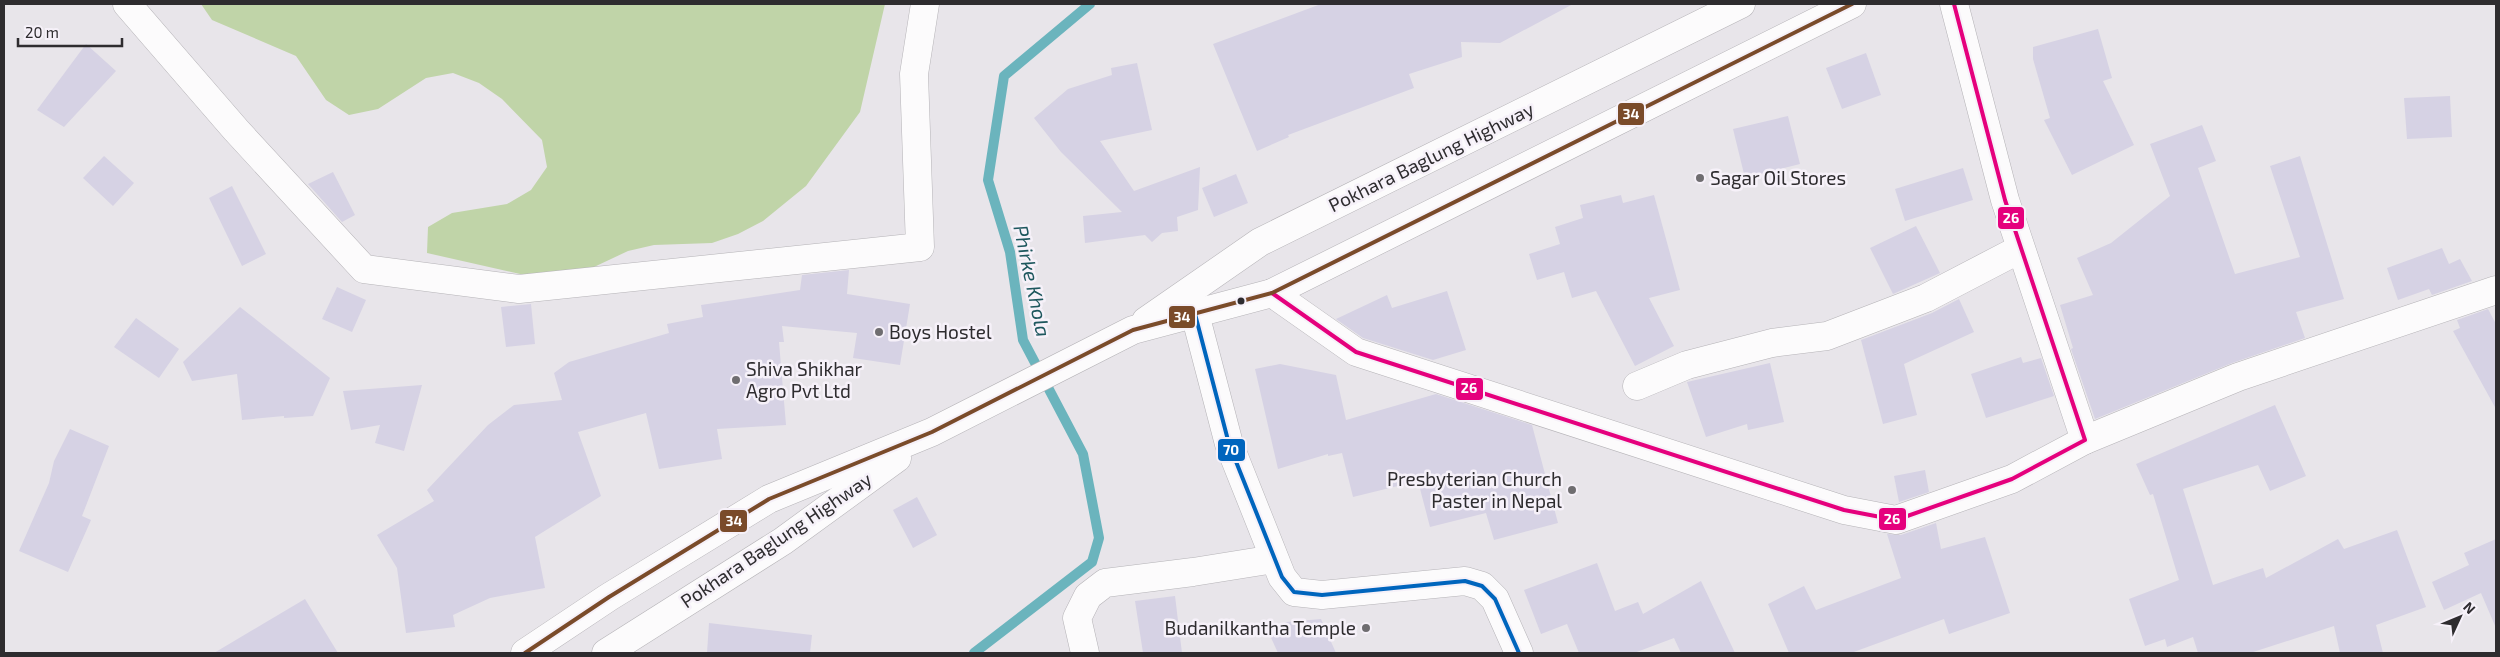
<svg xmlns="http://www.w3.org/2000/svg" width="2500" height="657" font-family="'Exo 2',sans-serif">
	<rect width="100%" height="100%" fill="#e8e5ea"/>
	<polygon fill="#c0d4a8" points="201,4 885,4 860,112 806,186 763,221 738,234 712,243 654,245 628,251 577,275 551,281 427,253 428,227 452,213 507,204 531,190 547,167 542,140 502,99 479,83 453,73 426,78 378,109 349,115 326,100 296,56 212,20"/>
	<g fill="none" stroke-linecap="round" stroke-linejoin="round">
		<polyline stroke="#6bb4bd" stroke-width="10" points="974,653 1092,562 1099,538 1083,454 1023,340 1010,252 988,180 1004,76 1090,4"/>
	</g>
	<g fill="#d6d2e4">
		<polygon points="1321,4 1573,4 1500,43 1461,42 1462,57 1409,74 1414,88 1288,135 1289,137 1257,151 1213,44"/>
		<polygon points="2098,29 2112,78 2103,81 2134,145 2072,175 2044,120 2050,118 2033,59 2033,47"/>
		<polygon points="86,44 116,71 64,127 37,110"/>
		<polygon points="1866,53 1881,95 1842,109 1826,68"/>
		<polygon points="1137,63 1152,130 1100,141 1134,191 1200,167 1198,210 1177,217 1178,231 1162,233 1152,242 1145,235 1085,243 1083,216 1122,212 1061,152 1034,118 1068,89 1112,75 1111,68"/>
		<polygon points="2450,96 2452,137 2407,139 2404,98"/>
		<polygon points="1788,116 1800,164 1745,178 1733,129"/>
		<polygon points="2202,125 2216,161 2198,168 2235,274 2300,257 2270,166 2300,156 2344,299 2296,312 2305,338 2232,363 2095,419 2071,349 2073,348 2060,305 2093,295 2077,258 2111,243 2170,196 2150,144"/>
		<polygon points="104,156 134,183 113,206 83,178"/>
		<polygon points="1963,168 1973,200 1905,221 1895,189"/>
		<polygon points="333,172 355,215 342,222 308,184"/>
		<polygon points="1236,174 1248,203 1214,217 1202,188"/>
		<polygon points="232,186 266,254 242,266 209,198"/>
		<polygon points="1621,195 1623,203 1654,195 1680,290 1649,298 1674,346 1635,366 1596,291 1572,298 1564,272 1537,280 1529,254 1560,244 1555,227 1583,218 1580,205"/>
		<polygon points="1916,226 1940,273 1893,294 1870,248"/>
		<polygon points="2442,248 2449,264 2460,259 2472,281 2432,295 2429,289 2398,300 2387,268"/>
		<polygon points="849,270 847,294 910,304 900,365 853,358 857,333 782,326 784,342 779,342 786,425 717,429 722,459 659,469 646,413 578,432 601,496 535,537 545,588 490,598 453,615 455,627 406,633 397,568 377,535 434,501 427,490 488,425 514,405 562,400 554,373 569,362 669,333 667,324 703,317 701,305 800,290 802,275"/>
		<polygon points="337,287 366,300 352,332 322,319"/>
		<polygon points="1447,291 1466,350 1433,360 1363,338 1336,319 1387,295 1392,308"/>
		<polygon points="1959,299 1974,332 1904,364 1917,415 1883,424 1861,340 1932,313"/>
		<polygon points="531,304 535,344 506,347 501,307"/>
		<polygon points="240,307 330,378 313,416 284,418 284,416 242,420 237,374 192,381 183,362"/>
		<polygon points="2488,309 2496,324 2496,409 2453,331 2460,328 2457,320"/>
		<polygon points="136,318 179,349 159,378 114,347"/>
		<polygon points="2021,357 2023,363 2041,358 2054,396 1986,418 1971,374"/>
		<polygon points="1770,363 1784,422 1748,430 1747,424 1706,437 1687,382"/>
		<polygon points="1280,364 1336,375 1346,420 1436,394 1532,425 1558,523 1494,540 1486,513 1430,527 1418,481 1353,497 1342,453 1328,456 1328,454 1278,469 1255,369"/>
		<polygon points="422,385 404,451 375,443 380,425 351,430 343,391"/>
		<polygon points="2275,405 2306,476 2270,491 2258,465 2183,489 2213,585 2263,568 2266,578 2338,539 2344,549 2397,530 2426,607 2376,625 2383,653 2340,653 2334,626 2250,653 2198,653 2193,637 2167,647 2165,639 2145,646 2129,599 2179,580 2153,494 2150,495 2136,464"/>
		<polygon points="70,429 109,446 82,516 91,520 68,572 19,551 49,483 54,461"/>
		<polygon points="1925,470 1929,492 1899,502 1894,476"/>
		<polygon points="917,497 937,535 913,548 893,510"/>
		<polygon points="1936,523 1941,549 1985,537 2010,613 1949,634 1944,619 1851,653 1789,653 1768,604 1804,586 1816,610 1901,578 1887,534 1901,535"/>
		<polygon points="2496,539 2496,628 2481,593 2444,610 2432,582 2469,565 2464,553"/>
		<polygon points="1597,563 1615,611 1638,602 1643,614 1701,581 1735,653 1681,653 1674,638 1634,653 1579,653 1567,624 1541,634 1524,590"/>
		<polygon points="1175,596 1182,653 1143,653 1135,601"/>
		<polygon points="305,599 338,653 214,653 278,615"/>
		<polygon points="1321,619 1336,653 1278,653 1268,631 1287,622"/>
		<polygon points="709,623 812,635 810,653 707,653"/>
	</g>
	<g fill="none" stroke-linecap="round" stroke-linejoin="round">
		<defs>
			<g id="minor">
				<polyline points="127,4 236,130 364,269 519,289 920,247 914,74 925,4"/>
				<polyline points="1272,293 1356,352 1844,510 1896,520 2012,479 2085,440 2005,200 1954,4"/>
				<polyline points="1195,314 1229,444 1282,577 1294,592 1322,595 1465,581 1482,586 1495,599 1519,653"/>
				<polyline points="1637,386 1687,365 1772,343 1827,336 1926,298 2020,249"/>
				<polyline points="2085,440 2238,377 2496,290"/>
				<polyline points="1085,653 1077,618 1088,596 1105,583 1193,572 1274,559"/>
			</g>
			<g id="trunk">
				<polyline points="1146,321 1260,242 1741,4"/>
				<polyline points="525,653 609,597 769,499 932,432 1133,330 1272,293 1852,4"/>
				<polyline points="606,653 783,541 897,458"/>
			</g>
		</defs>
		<use href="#minor" stroke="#b5b3b7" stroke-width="29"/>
		<use href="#trunk" stroke="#b5b3b7" stroke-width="29"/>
		<use href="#minor" stroke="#fcfbfc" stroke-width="28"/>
		<use href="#trunk" stroke="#fcfbfc" stroke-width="28"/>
		<defs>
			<polyline id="bus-1" points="1272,293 1356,352 1844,510 1896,520 2012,479 2085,440 2005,200 1954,4"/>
			<polyline id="bus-2" points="1195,314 1229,444 1282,577 1294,592 1322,595 1465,581 1482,586 1495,599 1519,653"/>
			<polyline id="bus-3" points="525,653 609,597 769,499 932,432 1133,330 1272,293 1852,4"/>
		</defs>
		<use href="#bus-1" stroke="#f6f1f9" stroke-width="8"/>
		<use href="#bus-2" stroke="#f6f1f9" stroke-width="8"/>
		<use href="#bus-3" stroke="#f6f1f9" stroke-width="8"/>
		<use href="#bus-1" stroke="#e5007d" stroke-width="4"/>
		<use href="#bus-2" stroke="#0065bd" stroke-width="4"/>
		<use href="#bus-3" stroke="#7a4b2a" stroke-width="4"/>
	</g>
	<g fill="#6f6d70" stroke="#f6f1f9" stroke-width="2">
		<circle cx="1700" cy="178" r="5"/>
		<circle cx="879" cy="332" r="5"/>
		<circle cx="736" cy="380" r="5"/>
		<circle cx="1572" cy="490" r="5"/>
		<circle cx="1366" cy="628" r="5"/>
	</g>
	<circle fill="#2e2c2f" stroke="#f6f1f9" stroke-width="2" cx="1241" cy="301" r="4.5"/>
	<g text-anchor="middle" stroke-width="5" stroke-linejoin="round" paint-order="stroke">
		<g font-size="19" fill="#2e2c2f" stroke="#f6f1f9">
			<text transform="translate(1431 157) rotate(-26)" y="7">Pokhara Baglung Highway</text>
			<text transform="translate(776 540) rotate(-34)" y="7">Pokhara Baglung Highway</text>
		</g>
		<g font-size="19" fill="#2e2c2f" stroke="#f6f1f9" text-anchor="start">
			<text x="1710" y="185">Sagar Oil Stores</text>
			<text x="889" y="339">Boys Hostel</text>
			<text x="746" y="376">Shiva Shikhar<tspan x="746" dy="22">Agro Pvt Ltd</tspan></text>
			<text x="1562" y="486" text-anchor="end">Presbyterian Church<tspan x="1562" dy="22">Paster in Nepal</tspan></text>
			<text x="1356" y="635" text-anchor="end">Budanilkantha Temple</text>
		</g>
		<g font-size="20" font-style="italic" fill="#1d575d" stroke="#f6f1f9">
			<text transform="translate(1032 281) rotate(78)" y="7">Phirke Khola</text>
		</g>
	</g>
	<g stroke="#f6f1f9" stroke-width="2">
		<rect x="1617" y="102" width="28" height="24" rx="5" fill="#7a4b2a"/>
		<rect x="1997" y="206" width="28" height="24" rx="5" fill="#e5007d"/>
		<rect x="1168" y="305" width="28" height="24" rx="5" fill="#7a4b2a"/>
		<rect x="1455" y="377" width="29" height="24" rx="5" fill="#e5007d"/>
		<rect x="1217" y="438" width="29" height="24" rx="5" fill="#0065bd"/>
		<rect x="1878" y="507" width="29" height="24" rx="5" fill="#e5007d"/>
		<rect x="719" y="509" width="29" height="24" rx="5" fill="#7a4b2a"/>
	</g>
	<g font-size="14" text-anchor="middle" font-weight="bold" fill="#fff">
		<text x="1631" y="119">34</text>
		<text x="2011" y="223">26</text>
		<text x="1182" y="322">34</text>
		<text x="1469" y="393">26</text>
		<text x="1231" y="455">70</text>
		<text x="1892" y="524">26</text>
		<text x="734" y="526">34</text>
	</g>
	<rect width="2500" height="657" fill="none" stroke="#2e2c2f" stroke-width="10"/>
	<g transform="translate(2460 617) rotate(46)" stroke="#f6f1f9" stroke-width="4" paint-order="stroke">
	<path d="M0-4L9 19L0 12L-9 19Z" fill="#2e2c2f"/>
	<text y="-8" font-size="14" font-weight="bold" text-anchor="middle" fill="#2e2c2f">N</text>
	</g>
	<path d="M18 38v8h104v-8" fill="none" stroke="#2e2c2f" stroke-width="2.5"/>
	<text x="25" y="38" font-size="15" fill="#2e2c2f" stroke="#f6f1f9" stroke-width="4" paint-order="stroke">20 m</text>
</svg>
